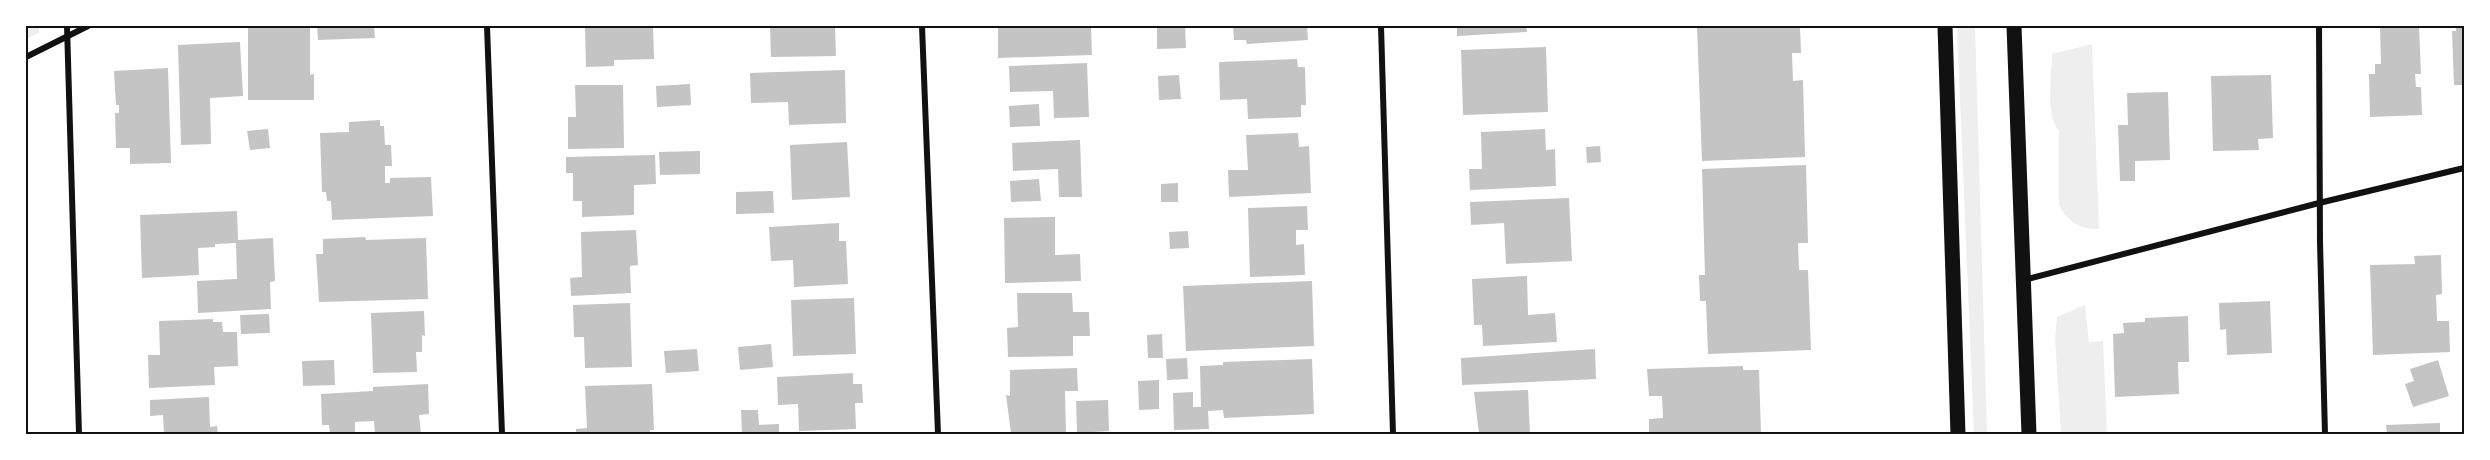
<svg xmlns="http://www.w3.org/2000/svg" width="2490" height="460" font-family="'Archivo Narrow',sans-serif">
	<rect width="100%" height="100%" fill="#fff"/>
	<g fill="#eee">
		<polygon points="26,26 39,26 39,33 26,39"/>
		<polygon points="1957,26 1975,26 1987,434 1974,434"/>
		<path d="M2092 44 2099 229C2081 230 2066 221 2059 204V131C2045 114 2052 76 2052 54Z"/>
		<polygon points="2085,305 2089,342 2103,341 2107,434 2061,434 2055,338 2057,317"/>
	</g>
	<g fill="#c4c4c4">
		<polygon points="310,26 310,75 314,74 314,100 248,100 248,27"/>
		<polygon points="317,26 374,26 375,38 318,40"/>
		<polygon points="585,26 653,26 654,59 614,60 614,66 586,67"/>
		<polygon points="770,26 835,26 836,56 771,57"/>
		<polygon points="998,26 1091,26 1092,55 998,58"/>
		<polygon points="1185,26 1186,48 1157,49 1157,28"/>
		<polygon points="1233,26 1307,26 1308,40 1247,44 1246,40 1234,40"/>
		<polygon points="1457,26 1526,26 1527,32 1457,36"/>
		<polygon points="1697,26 1800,26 1801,53 1792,53 1793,81 1803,80 1805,157 1702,161"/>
		<polygon points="2380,26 2419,26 2421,74 2415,74 2416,87 2421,87 2422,115 2370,117 2369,74 2375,74 2375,64 2381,64"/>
		<polygon points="2456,26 2464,26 2464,85 2454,85 2452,31 2456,31"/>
		<polygon points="240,42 243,96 210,98 211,144 181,145 178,45"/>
		<polygon points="1546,47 1548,112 1463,115 1461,50"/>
		<polygon points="1297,59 1298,67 1305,67 1306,105 1301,105 1301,117 1248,119 1247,99 1220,100 1219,62"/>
		<polygon points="1087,63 1089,117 1054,118 1053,91 1010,92 1009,66"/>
		<polygon points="168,68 171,163 130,164 130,148 116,148 115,113 119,113 119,105 116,105 114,71"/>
		<polygon points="845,70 846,123 789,125 788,102 751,103 750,73"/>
		<polygon points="1179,75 1181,99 1159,100 1158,76"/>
		<polygon points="2271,75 2273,138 2258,139 2259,150 2213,151 2211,76"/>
		<polygon points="690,84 691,105 657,107 656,86"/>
		<polygon points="575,85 623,85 624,148 568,149 568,117 576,117"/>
		<polygon points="2168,92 2170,160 2135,161 2135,181 2120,181 2118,125 2128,125 2127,93"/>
		<polygon points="1039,104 1040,126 1010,127 1009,106"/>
		<polygon points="380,120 380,126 384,126 385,145 391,145 392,166 385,166 385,183 390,183 390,178 431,177 433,216 332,220 331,201 327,201 326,192 322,192 320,133 349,132 349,122"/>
		<polygon points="268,129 270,148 250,150 247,131"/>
		<polygon points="1545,129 1546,150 1555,149 1556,186 1470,190 1469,169 1482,169 1481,132"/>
		<polygon points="1298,133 1299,147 1309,146 1311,193 1229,197 1228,170 1248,170 1246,135"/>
		<polygon points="1080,140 1082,197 1059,197 1058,169 1013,171 1012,143"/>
		<polygon points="847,142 850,197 792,200 790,145"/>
		<polygon points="1600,146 1601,162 1587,163 1586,147"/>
		<polygon points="700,151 700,174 660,175 659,152"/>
		<polygon points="655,155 656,184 634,185 634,215 582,217 582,201 573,201 573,173 566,173 566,157"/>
		<polygon points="1806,165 1808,243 1798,243 1799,270 1808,270 1811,350 1708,354 1706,301 1700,301 1699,275 1705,275 1702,169"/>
		<polygon points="1039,179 1041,201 1011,202 1010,181"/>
		<polygon points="1178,183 1178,202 1161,202 1161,184"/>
		<polygon points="773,191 774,213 736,214 736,192"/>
		<polygon points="1569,198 1572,261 1506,264 1504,223 1471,225 1470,202"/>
		<polygon points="1307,206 1308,230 1296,230 1296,245 1304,244 1305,275 1250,277 1248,208"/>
		<polygon points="237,211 238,240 273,238 275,281 270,282 271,309 198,313 197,281 237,279 236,243 215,244 215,247 198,248 199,275 142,278 140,215"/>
		<polygon points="1055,217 1055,255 1080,254 1081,281 1005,283 1004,218"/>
		<polygon points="839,223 839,241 846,241 848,284 794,287 793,260 771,261 769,227"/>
		<polygon points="636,230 638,265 630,266 631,293 571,296 570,278 582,277 581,232"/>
		<polygon points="1188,231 1189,248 1170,249 1169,232"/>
		<polygon points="365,237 366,240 426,238 428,299 319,302 316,254 323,254 323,239"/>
		<polygon points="2441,255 2442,294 2436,295 2437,321 2449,321 2450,352 2373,355 2370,265 2415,264 2414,256"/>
		<polygon points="1527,276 1528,315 1555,313 1557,342 1483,346 1482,325 1474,325 1472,279"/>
		<polygon points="1312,281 1314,346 1186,351 1183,286"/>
		<polygon points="1017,293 1072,293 1073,312 1089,312 1090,336 1073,336 1073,356 1008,357 1007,328 1018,327"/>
		<polygon points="854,298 856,354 793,356 791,300"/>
		<polygon points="2270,301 2272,353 2227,355 2226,329 2220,330 2219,303"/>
		<polygon points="630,303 632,367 585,368 584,337 574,337 573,305"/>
		<polygon points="424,311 425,336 422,335 422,352 416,352 417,372 373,373 371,313"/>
		<polygon points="269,314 270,333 241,334 240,315"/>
		<polygon points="2188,316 2189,362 2178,362 2179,394 2115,397 2113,334 2124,333 2123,323 2145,322 2145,318"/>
		<polygon points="213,319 213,322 222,322 223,332 237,332 238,366 214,367 215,385 149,388 148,355 160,355 159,321"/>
		<polygon points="1162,334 1163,358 1148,358 1147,335"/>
		<polygon points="771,344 773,367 740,370 738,347"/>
		<polygon points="697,349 699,371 666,373 664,351"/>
		<polygon points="1595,349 1596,379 1462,385 1461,358"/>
		<polygon points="1187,358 1188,379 1167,380 1166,359"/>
		<polygon points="1312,359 1314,414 1224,418 1223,410 1208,411 1209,429 1174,430 1173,393 1193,392 1193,407 1201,407 1200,366 1223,365 1223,362"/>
		<polygon points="334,360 335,385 303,386 302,361"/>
		<polygon points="2438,360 2449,396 2413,407 2405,384 2414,381 2410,369"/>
		<polygon points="1743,366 1743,370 1759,370 1761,434 1649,434 1649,419 1663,418 1662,396 1649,396 1647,369"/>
		<polygon points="1077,368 1078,391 1065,391 1066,432 1011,433 1006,395 1010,396 1010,370"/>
		<polygon points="853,373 853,384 862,384 863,403 855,403 856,429 799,431 798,404 778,405 777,377"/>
		<polygon points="1159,380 1159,409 1139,410 1138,381"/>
		<polygon points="428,384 429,414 419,415 421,434 375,434 374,421 355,422 355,434 330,434 329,425 322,425 321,394 373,391 373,387"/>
		<polygon points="652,384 654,430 650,430 650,434 576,434 576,429 587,428 585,386"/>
		<polygon points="1528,390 1530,434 1479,434 1474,392"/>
		<polygon points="209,397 210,427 217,426 218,434 164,434 163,415 150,416 150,400"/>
		<polygon points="1108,400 1109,431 1077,433 1076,401"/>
		<polygon points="741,410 758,410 759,425 779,424 779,434 742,434"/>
		<polygon points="2440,423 2440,434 2387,434 2386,425"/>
	</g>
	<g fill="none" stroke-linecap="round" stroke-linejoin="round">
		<g stroke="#111" stroke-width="6">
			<polyline points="67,26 79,434"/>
			<polyline points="487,26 502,434"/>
			<polyline points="922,26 938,434"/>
			<polyline points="1381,26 1393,434"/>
			<polyline points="2319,26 2320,242 2325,434"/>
			<polyline points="26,57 88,26"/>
			<polyline points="2024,280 2319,203 2464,168"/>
		</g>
		<g stroke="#111" stroke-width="15">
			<polyline points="1945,26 1958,434"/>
			<polyline points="2014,26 2029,434"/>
		</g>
	</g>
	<rect width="2490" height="460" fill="none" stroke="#ffffff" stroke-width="54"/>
	<rect x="27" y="27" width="2436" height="406" fill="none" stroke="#111" stroke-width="2"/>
</svg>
